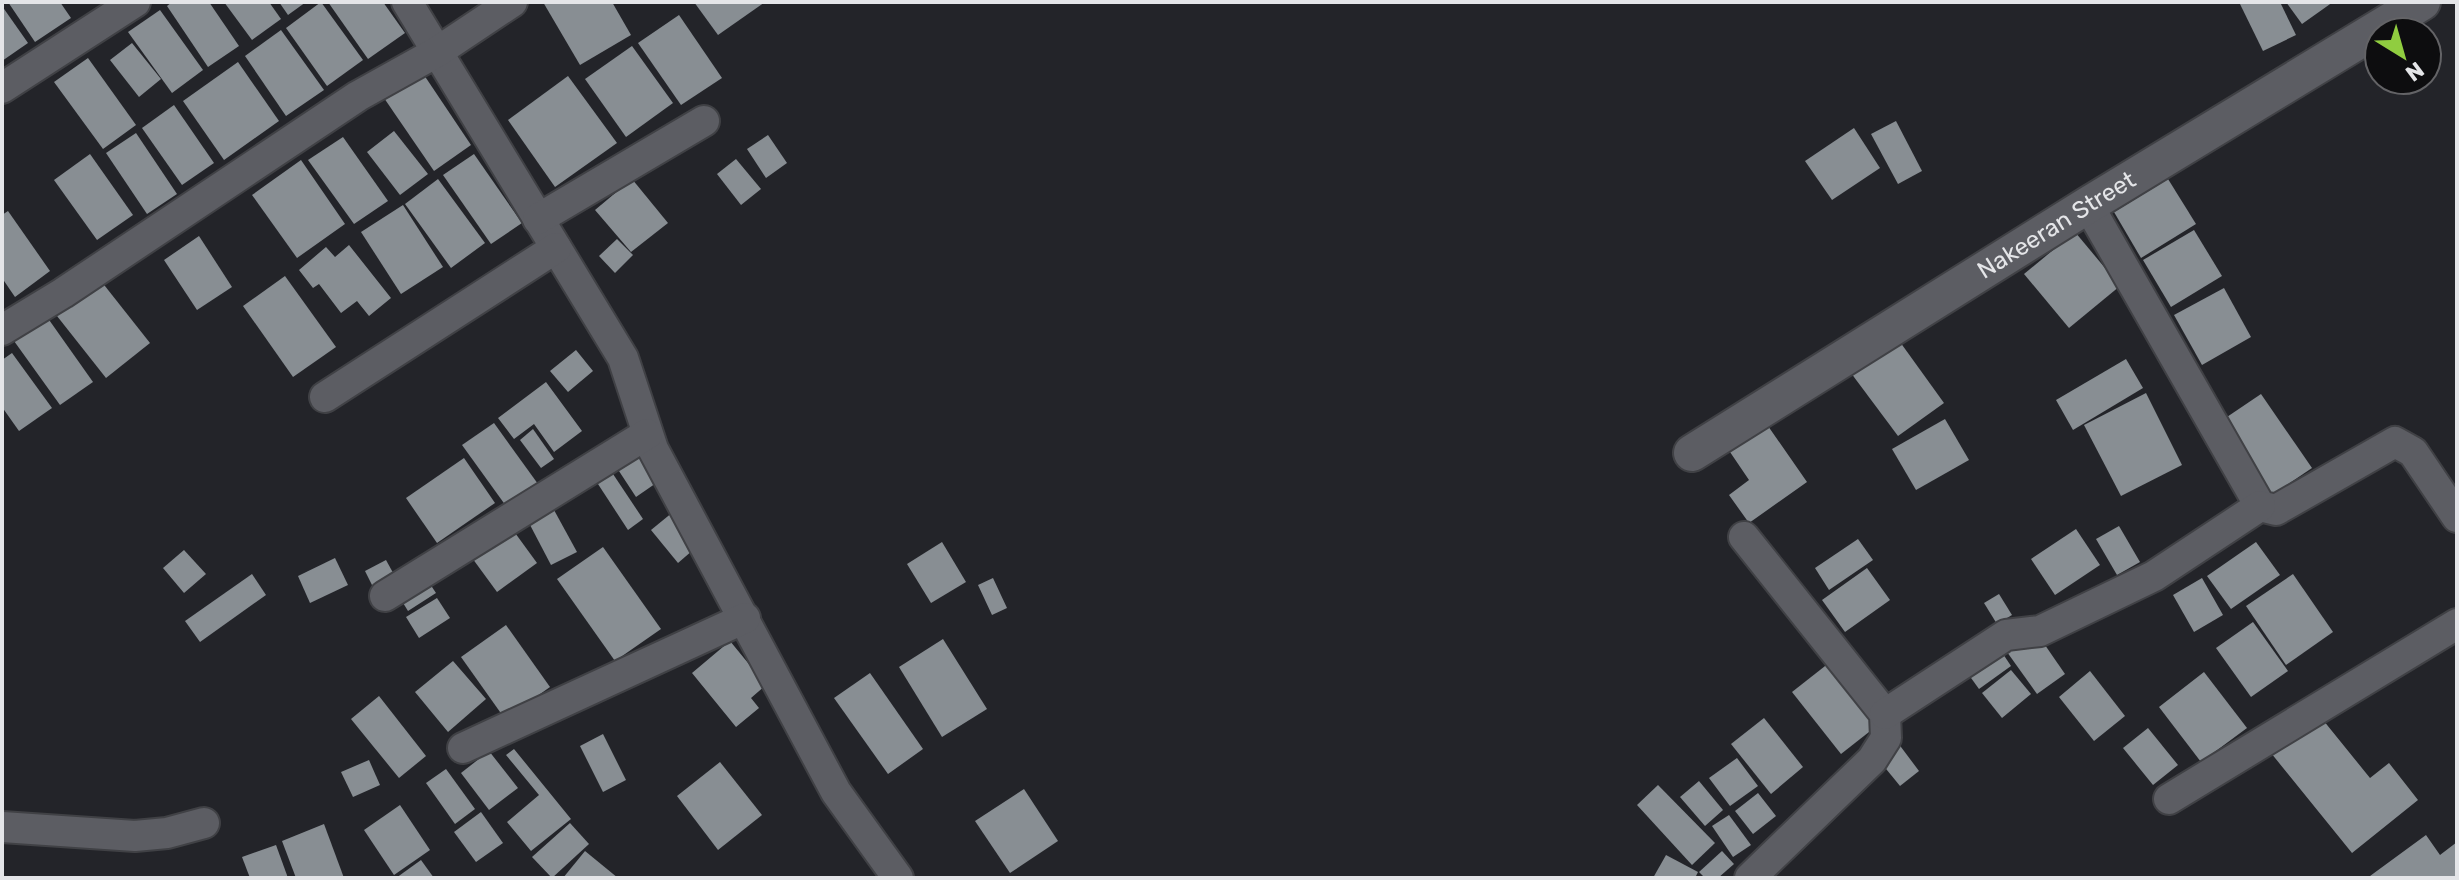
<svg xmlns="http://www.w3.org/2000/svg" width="2459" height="880" font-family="Rubik,sans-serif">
	<rect width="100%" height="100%" fill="#232429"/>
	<g fill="#888e93">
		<polygon points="8,2 60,2 71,18 35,42"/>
		<polygon points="172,2 209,2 239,46 208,67 167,6"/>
		<polygon points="224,2 269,2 281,19 252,40"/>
		<polygon points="279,2 306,2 288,15"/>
		<polygon points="321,2 363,60 327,86 286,28"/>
		<polygon points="328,2 383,2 405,33 368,59"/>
		<polygon points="543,2 612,2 631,35 580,65"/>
		<polygon points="694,2 765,2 718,35"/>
		<polygon points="2239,2 2280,2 2296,35 2263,51"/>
		<polygon points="2286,2 2333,2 2302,24"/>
		<polygon points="2,6 28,43 2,61"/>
		<polygon points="160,10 203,70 172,93 128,32"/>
		<polygon points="679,15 722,78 681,105 638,43"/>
		<polygon points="281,30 324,90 286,116 245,56"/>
		<polygon points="132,43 161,79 139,97 110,60"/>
		<polygon points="632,46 673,103 626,137 585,79"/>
		<polygon points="88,58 136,125 103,149 54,82"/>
		<polygon points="238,62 279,121 224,160 183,101"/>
		<polygon points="422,72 471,145 434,171 384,98"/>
		<polygon points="568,76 617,143 555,187 508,120"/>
		<polygon points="174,105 214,163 182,185 142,128"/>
		<polygon points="1896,121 1922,171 1898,184 1871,134"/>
		<polygon points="1854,128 1880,168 1832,200 1805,161"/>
		<polygon points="394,131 428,174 400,195 367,152"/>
		<polygon points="136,133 177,194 147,214 106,153"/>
		<polygon points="768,135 787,163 766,178 747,149"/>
		<polygon points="343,137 388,201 354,224 308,160"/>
		<polygon points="90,154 133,215 97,240 54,180"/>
		<polygon points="474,154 522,223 491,244 443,175"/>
		<polygon points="736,159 761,189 741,205 717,174"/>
		<polygon points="301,160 345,224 297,258 252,195"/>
		<polygon points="438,179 485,243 451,268 405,204"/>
		<polygon points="632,179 668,223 631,252 595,210"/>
		<polygon points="2168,179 2196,224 2141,258 2114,212"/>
		<polygon points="403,205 443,267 401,294 361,232"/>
		<polygon points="8,211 50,271 15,297 2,278 2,215"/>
		<polygon points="2194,230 2222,276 2171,307 2143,260"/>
		<polygon points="2075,232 2120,286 2069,328 2024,274"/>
		<polygon points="199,236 232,287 197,310 164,260"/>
		<polygon points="617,239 633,255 615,273 599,256"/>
		<polygon points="349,245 391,298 369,316 357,301 341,313 319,284 313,288 299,270 326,247 335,257"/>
		<polygon points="285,276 336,347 293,377 243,306"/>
		<polygon points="101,281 150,343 106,378 57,316"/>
		<polygon points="2224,288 2251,337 2202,365 2174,315"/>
		<polygon points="47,317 93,382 60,405 14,341"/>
		<polygon points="1895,335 1944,403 1898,436 1848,369"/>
		<polygon points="576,350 593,371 568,392 550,371"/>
		<polygon points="12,353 52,408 19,431 2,407 2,360"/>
		<polygon points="2126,359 2143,388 2073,430 2056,400"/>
		<polygon points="546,382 582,431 554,452 534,424 514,439 498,418"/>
		<polygon points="2146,393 2182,465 2121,496 2084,425"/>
		<polygon points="2261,394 2312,468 2272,495 2221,421"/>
		<polygon points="1945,419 1969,460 1916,490 1892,449"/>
		<polygon points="494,423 538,484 506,506 462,445"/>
		<polygon points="1768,426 1807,482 1749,523 1729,495 1749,480 1730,452"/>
		<polygon points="533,429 554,459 541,468 520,440"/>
		<polygon points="643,451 662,479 636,497 617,468"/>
		<polygon points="464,458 495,503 437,543 406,498"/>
		<polygon points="611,471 643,519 628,530 596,481"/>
		<polygon points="554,510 577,552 551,565 529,523"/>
		<polygon points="673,512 700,544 678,563 651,530"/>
		<polygon points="507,522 537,563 497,592 467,551"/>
		<polygon points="2119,526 2140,562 2117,575 2096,539"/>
		<polygon points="2076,529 2100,565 2055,595 2031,559"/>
		<polygon points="1858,539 1873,560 1829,590 1815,568"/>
		<polygon points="942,542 966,582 931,603 907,564"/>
		<polygon points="2256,542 2280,575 2231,609 2207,576"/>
		<polygon points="603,547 661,629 615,661 557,579"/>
		<polygon points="184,550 206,574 184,593 163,568"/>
		<polygon points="335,558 348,585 310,603 298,576"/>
		<polygon points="386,560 397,580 375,591 365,571"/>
		<polygon points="1867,568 1890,600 1845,632 1822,600"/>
		<polygon points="252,574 266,595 200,642 185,621"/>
		<polygon points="2293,574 2333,632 2286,665 2246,606"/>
		<polygon points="424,575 436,593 408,611 397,593"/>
		<polygon points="993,578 1007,608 992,615 978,585"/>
		<polygon points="2202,578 2223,615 2194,632 2173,595"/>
		<polygon points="1999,594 2012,615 1997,624 1984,603"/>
		<polygon points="437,598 450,618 419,638 406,617"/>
		<polygon points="2253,622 2288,671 2251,697 2216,648"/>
		<polygon points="506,625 550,687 505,719 461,657"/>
		<polygon points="2036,632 2065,674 2037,694 2007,652"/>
		<polygon points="943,639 987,709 942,737 899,667"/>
		<polygon points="730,641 766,685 751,698 759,708 736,727 692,673"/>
		<polygon points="1999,648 2011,666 1979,689 1966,671"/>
		<polygon points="1834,659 1883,721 1841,754 1792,692"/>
		<polygon points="453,661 486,699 448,732 415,692"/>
		<polygon points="2011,670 2031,694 2002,718 1982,693"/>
		<polygon points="2090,671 2125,716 2094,741 2059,697"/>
		<polygon points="2204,672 2247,728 2201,762 2159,707"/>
		<polygon points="870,673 923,749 888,774 834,698"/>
		<polygon points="379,696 426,756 399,778 351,719"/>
		<polygon points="2319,715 2370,778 2389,763 2418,800 2352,853 2271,753"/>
		<polygon points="1764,718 1803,767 1771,794 1731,744"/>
		<polygon points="2148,728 2178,765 2153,785 2123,748"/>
		<polygon points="603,734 626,780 603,792 580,746"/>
		<polygon points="1898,743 1919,771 1900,786 1878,759"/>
		<polygon points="514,749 571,819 531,851 507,822 539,795 506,755"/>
		<polygon points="489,751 518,788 489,810 461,773"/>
		<polygon points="1737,758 1758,786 1730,806 1709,778"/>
		<polygon points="369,760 380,785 353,797 341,772"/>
		<polygon points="720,762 762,815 718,850 677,796"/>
		<polygon points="446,769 475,809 455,824 426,783"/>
		<polygon points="1699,781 1723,810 1705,826 1680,797"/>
		<polygon points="1658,785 1715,843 1692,865 1637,805"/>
		<polygon points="1024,789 1058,841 1010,873 975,821"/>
		<polygon points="1758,793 1776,816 1753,834 1735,811"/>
		<polygon points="400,805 430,850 394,875 364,830"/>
		<polygon points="481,812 503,843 476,862 454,832"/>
		<polygon points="1729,815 1751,845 1733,857 1712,826"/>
		<polygon points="570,823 589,844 552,878 532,857"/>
		<polygon points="324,824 344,878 296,878 282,841"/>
		<polygon points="2426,835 2440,855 2457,842 2457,878 2372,878 2370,876"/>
		<polygon points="276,845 288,878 250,878 242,857"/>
		<polygon points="585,851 618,878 563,878"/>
		<polygon points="1722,851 1734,864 1718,878 1705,878 1699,872"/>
		<polygon points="1666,855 1698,872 1695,878 1653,878"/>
		<polygon points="421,860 434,878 396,878"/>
	</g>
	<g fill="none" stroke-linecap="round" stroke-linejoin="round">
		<defs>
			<g id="minor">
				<polyline points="407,2 623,358 653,449 836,792 898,878"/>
				<polyline points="2,88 135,2"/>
				<polyline points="2088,205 2260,506 2276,510 2395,442 2413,452 2457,517"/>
				<polyline points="538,219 704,121"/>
				<polyline points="2,330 63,293 358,96 437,52 512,2"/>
				<polyline points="325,397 556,248"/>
				<polyline points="1744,537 1885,714 1886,738 1872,760 1750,878"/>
				<polyline points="385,596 647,434"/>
				<polyline points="1885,714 2006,635 2040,631 2154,576 2260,506"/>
				<polyline points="463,748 745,618"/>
				<polyline points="2169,799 2457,624"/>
				<polyline points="2,827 135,836 167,833 204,823"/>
			</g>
			<g id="tertiary">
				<path id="s1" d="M1692 453 2088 205 2422 2"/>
			</g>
		</defs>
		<use href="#minor" stroke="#404145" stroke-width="34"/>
		<use href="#tertiary" stroke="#404145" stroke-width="40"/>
		<use href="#minor" stroke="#5c5d63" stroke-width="30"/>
		<use href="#tertiary" stroke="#5c5d63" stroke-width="36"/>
	</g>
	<g text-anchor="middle" stroke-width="8" stroke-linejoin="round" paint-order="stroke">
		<g font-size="24" fill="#e4e5e8" stroke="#0d0d0f">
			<text dy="8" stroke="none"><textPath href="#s1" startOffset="430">Nakeeran Street</textPath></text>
		</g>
	</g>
	<rect width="2459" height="880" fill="none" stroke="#e4e5e8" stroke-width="8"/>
	<g transform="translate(2403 56) rotate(143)"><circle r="38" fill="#0d0d0f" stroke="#636366" stroke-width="2"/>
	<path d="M0-6L14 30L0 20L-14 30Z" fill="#90cd40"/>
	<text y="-12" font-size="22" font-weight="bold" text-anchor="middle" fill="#e4e5e8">N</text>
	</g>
</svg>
